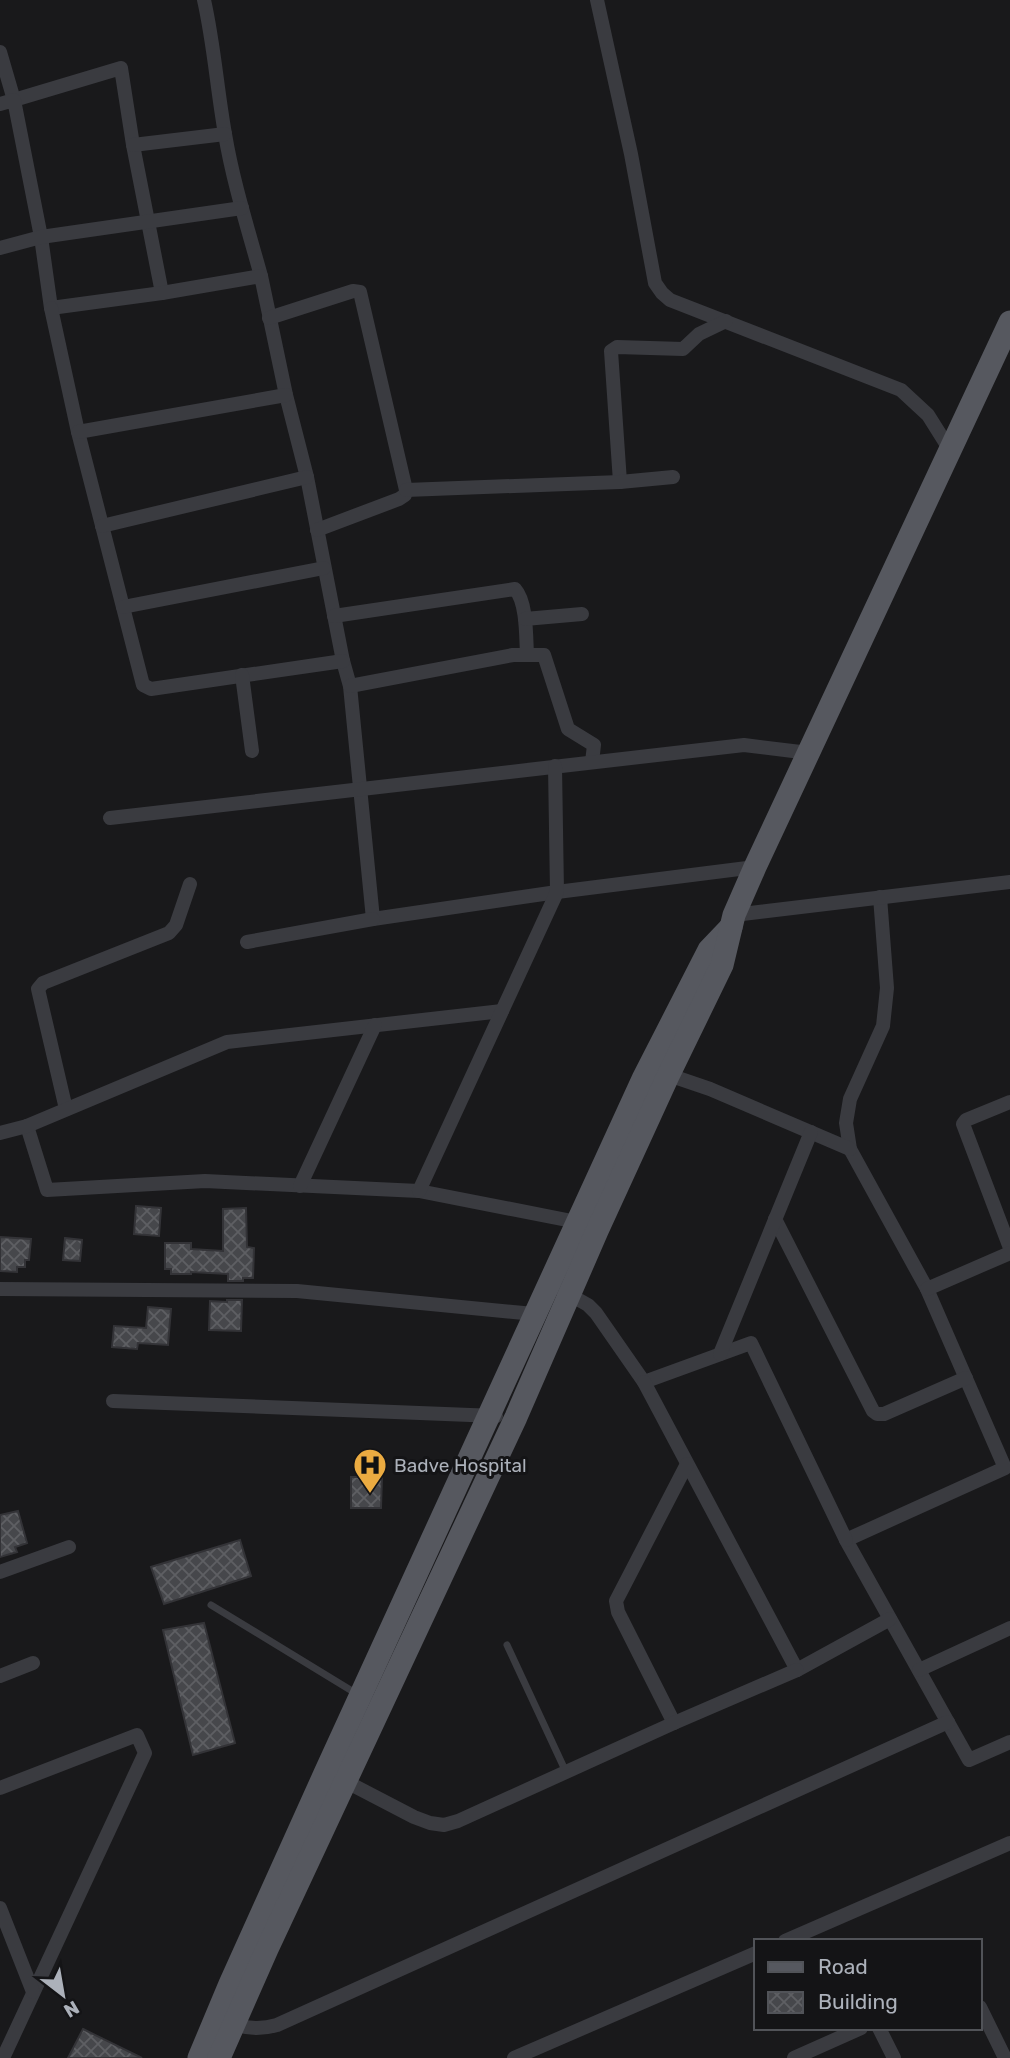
<svg xmlns="http://www.w3.org/2000/svg" width="1010" height="2058" font-family="Rubik,sans-serif">
	<defs>
		<pattern id="building-cross-hatch" width="8" height="8" patternUnits="userSpaceOnUse" patternTransform="scale(1.75)"><rect width="8" height="8" fill="#46474b"/><path d="M0 0l8 8M0 8l8-8" fill="none" stroke="#5e5f63"/></pattern>
	</defs>
	<rect width="100%" height="100%" fill="#19191b"/>
	<g fill="url(#building-cross-hatch)" stroke="#333337" stroke-width="2">
		<polygon points="136,1206 161,1208 159,1236 134,1234"/>
		<polygon points="246,1208 247,1247 254,1248 253,1278 243,1278 243,1281 228,1281 228,1274 191,1272 191,1274 171,1274 171,1269 165,1269 165,1243 191,1243 191,1249 223,1251 223,1209"/>
		<polygon points="0,1237 31,1239 29,1260 25,1260 25,1267 17,1267 17,1272 0,1271"/>
		<polygon points="65,1238 82,1240 80,1261 63,1260"/>
		<polygon points="227,1300 242,1300 241,1331 209,1330 210,1301 227,1302"/>
		<polygon points="148,1307 171,1309 168,1345 138,1343 137,1349 112,1347 114,1326 146,1328"/>
		<polygon points="351,1477 382,1477 381,1508 351,1508"/>
		<polygon points="18,1511 27,1543 15,1547 17,1552 0,1557 0,1515"/>
		<polygon points="240,1540 251,1576 164,1604 151,1567"/>
		<polygon points="204,1623 235,1743 193,1755 163,1630"/>
		<polygon points="83,2029 142,2058 68,2058"/>
	</g>
	<g fill="none" stroke-linecap="round" stroke-linejoin="round">
		<g stroke="#3a3b40" stroke-width="7">
			<polyline points="211,1605 357,1694"/>
			<polyline points="507,1645 566,1772"/>
		</g>
		<g stroke="#3a3b40" stroke-width="14">
			<path d="M204 0C214 44 217 89 225 134 233 182 248 229 261 276"/>
			<polyline points="597,0 631,154 655,283 662,293 670,300 901,390 928,415 950,450"/>
			<polyline points="0,52 14,100 121,68 133,145 162,293"/>
			<polyline points="0,104 14,100 41,237 51,308 162,293 261,276 286,395 307,477 343,661 350,686 373,919 557,892 755,867"/>
			<polyline points="133,145 225,134"/>
			<polyline points="0,248 41,237 242,208"/>
			<polyline points="51,308 78,432 143,685 151,689 343,661"/>
			<polyline points="269,318 353,291 360,292 406,490 405,495 399,499 317,530"/>
			<polyline points="78,432 286,395"/>
			<polyline points="620,482 611,351 617,347 683,349 699,334 726,321"/>
			<polyline points="406,490 620,482 673,477"/>
			<polyline points="102,526 307,477"/>
			<polyline points="123,607 324,568"/>
			<path d="M334 616 515 589C527 602 526 637 527 655"/>
			<polyline points="525,619 582,614"/>
			<polyline points="242,675 252,751"/>
			<polyline points="350,686 513,655 544,655 568,729 594,745 592,762"/>
			<polyline points="110,818 744,745 809,753"/>
			<polyline points="880,897 887,988 883,1026 850,1099 846,1123 850,1149 927,1289 1005,1468 846,1540 969,1760 1010,1742"/>
			<polyline points="734,915 1010,882"/>
			<polyline points="247,942 373,919"/>
			<polyline points="663,1073 710,1089 850,1149"/>
			<polyline points="1010,1102 966,1120 963,1124 1010,1248"/>
			<polyline points="66,1109 38,989 43,983 169,933 176,925 190,884"/>
			<polyline points="27,1126 47,1190 205,1181 419,1191 577,1222"/>
			<polyline points="0,1133 27,1126 227,1042 502,1011"/>
			<polyline points="300,1186 375,1025"/>
			<polyline points="419,1191 557,892 555,766"/>
			<polyline points="775,1219 873,1411 877,1414 884,1414 966,1378"/>
			<polyline points="0,1289 297,1291 534,1314"/>
			<polyline points="927,1289 1010,1253"/>
			<polyline points="563,1291 588,1305 596,1313 644,1382 751,1343 846,1540"/>
			<polyline points="720,1354 811,1132"/>
			<polyline points="644,1382 797,1670 890,1619"/>
			<polyline points="113,1401 496,1416"/>
			<polyline points="0,1572 69,1547"/>
			<polyline points="919,1670 1010,1628"/>
			<polyline points="0,1676 33,1663"/>
			<polyline points="674,1723 618,1612 616,1601 687,1464"/>
			<polyline points="341,1779 414,1817 430,1823 444,1825 458,1821 674,1723 797,1670"/>
			<polyline points="0,1788 137,1735 145,1753 3,2058"/>
			<polyline points="0,1908 33,1992"/>
			<polyline points="785,1941 1010,1843"/>
			<polyline points="980,2007 1005,2058"/>
			<path d="M228 2022C245 2029 260 2030 277 2025L948 1722"/>
			<polyline points="879,2028 894,2058"/>
			<polyline points="514,2058 756,1953"/>
			<polyline points="794,2058 861,2028"/>
		</g>
		<g stroke="#56585f" stroke-width="23">
			<polyline points="199,2058 230,1984 326,1771 643,1079 709,950 731,927"/>
			<polyline points="219,2058 267,1949 516,1417 597,1231 668,1076 722,965 734,915 755,867 1010,322"/>
		</g>
	</g>
	<defs>
		<symbol id="hospital-pin" viewBox="-11 -11 22 30"><path d="M0 17L-7.5 6A9.5 9.5 0 1 1 7.5 6Z" fill="#ebab41" stroke="#141416"/><path d="M-5-5h3v3.5h4V-5h3V5h-3V1.5h-4V5h-3Z" fill="#111"/></symbol>
	</defs>
	<g fill-rule="evenodd">
		<use href="#hospital-pin" x="351" y="1446" width="38" height="52"/>
	</g>
	<g text-anchor="middle" stroke-width="6" stroke-linejoin="round" paint-order="stroke">
		<g font-size="19" fill="#acb1ba" stroke="#141416" text-anchor="start">
			<text x="394" y="1472">Badve Hospital</text>
		</g>
	</g>
	<rect x="754" y="1939" width="228" height="91" fill="#141416" stroke="#515358" stroke-width="2"/>
	<rect x="768" y="1962" width="35" height="10" fill="#56585f" stroke="#515358" stroke-width="2"/>
	<text x="818" y="1974" font-size="21" fill="#acb1ba">Road</text>
	<rect x="768" y="1992" width="35" height="21" fill="url(#building-cross-hatch)" stroke="#515358" stroke-width="2"/>
	<text x="818" y="2009" font-size="21" fill="#acb1ba">Building</text>
	<g transform="translate(63 1995) rotate(149)" stroke="#141416" stroke-width="5" paint-order="stroke">
	<path d="M0-5L12 26L0 18L-12 26Z" fill="#acb1ba"/>
	<text y="-10" font-size="19" font-weight="bold" text-anchor="middle" fill="#acb1ba">N</text>
	</g>
</svg>
